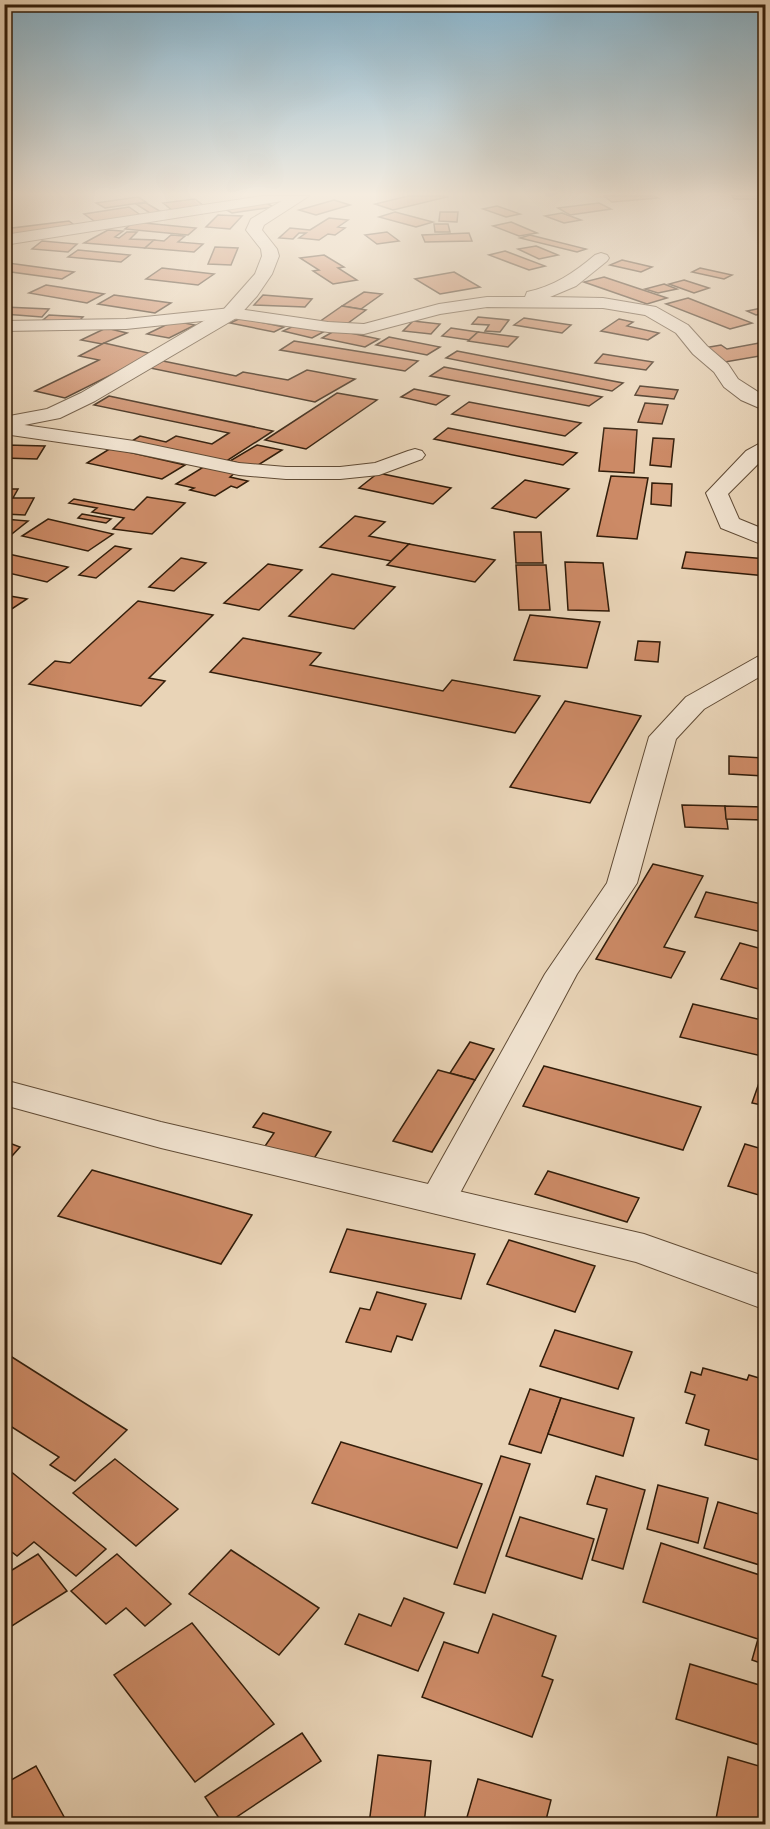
<svg xmlns="http://www.w3.org/2000/svg" width="770" height="1829" font-family="'Sorts Mill Goudy',serif">
	<rect width="100%" height="100%" fill="#e9d4b7"/>
	<filter id="stains"><feTurbulence type="fractalNoise" baseFrequency=".00333" numOctaves="4"/><feColorMatrix values="0 0 0 0 .2 0 0 0 0 .09 0 0 0 0 .02 0 0 0 .5 -.17"/></filter>
	<radialGradient id="worn" r=".72"><stop offset=".6" stop-color="#630" stop-opacity="0"/><stop offset="1" stop-color="#630" stop-opacity=".3"/></radialGradient>
	<g fill="#cc8a66" stroke="#321d0a" stroke-width="1.5">
		<polygon points="408,196 444,196 447,197 393,210 375,204"/>
		<polygon points="604,196 654,196 658,198 612,202"/>
		<polygon points="732,196 766,196 766,199 734,199"/>
		<polygon points="138,197 146,202 105,208 96,203"/>
		<polygon points="195,199 204,206 172,210 163,203"/>
		<polygon points="334,200 350,205 316,215 299,210"/>
		<polygon points="264,202 274,207 232,213 223,208"/>
		<polygon points="146,203 163,213 153,215 136,204"/>
		<polygon points="599,203 611,209 570,215 558,208"/>
		<polygon points="497,206 520,214 506,217 483,209"/>
		<polygon points="129,207 142,216 97,223 84,214"/>
		<polygon points="395,212 433,222 416,227 379,217"/>
		<polygon points="440,212 458,212 457,222 439,221"/>
		<polygon points="562,213 581,220 564,223 545,216"/>
		<polygon points="218,215 242,216 230,229 206,227"/>
		<polygon points="329,218 348,220 338,227 345,228 335,235 328,234 319,240 299,238 306,233 299,233 293,239 279,238 290,228 310,230"/>
		<polygon points="69,221 77,227 4,237 4,229"/>
		<polygon points="134,222 196,228 188,235 125,229"/>
		<polygon points="511,222 537,233 519,236 493,226"/>
		<polygon points="434,224 448,224 450,232 435,232"/>
		<polygon points="108,230 123,231 115,237 119,238 127,232 137,232 130,239 154,240 145,248 84,243"/>
		<polygon points="387,232 399,241 377,244 365,235"/>
		<polygon points="469,233 472,241 425,242 422,235"/>
		<polygon points="171,235 185,236 178,242 203,244 194,252 145,248 154,240 164,241"/>
		<polygon points="530,235 586,249 577,252 520,238"/>
		<polygon points="42,241 77,244 68,252 32,249"/>
		<polygon points="536,246 558,255 539,259 518,249"/>
		<polygon points="215,247 238,248 231,265 208,264"/>
		<polygon points="78,250 130,255 121,262 68,257"/>
		<polygon points="505,251 545,266 529,270 489,255"/>
		<polygon points="324,255 344,267 338,268 357,280 333,284 313,271 319,270 300,258"/>
		<polygon points="622,260 652,267 641,272 610,265"/>
		<polygon points="8,263 74,272 62,279 4,271 4,264"/>
		<polygon points="162,268 214,274 198,285 146,279"/>
		<polygon points="700,268 732,275 724,279 692,272"/>
		<polygon points="454,272 480,287 440,294 415,279"/>
		<polygon points="604,277 667,298 647,304 584,282"/>
		<polygon points="684,280 709,288 694,293 669,284"/>
		<polygon points="664,284 677,289 658,293 645,289"/>
		<polygon points="46,285 104,294 87,303 29,293"/>
		<polygon points="364,292 382,294 361,309 342,306"/>
		<polygon points="114,295 171,303 155,313 98,304"/>
		<polygon points="263,295 312,299 305,307 254,305"/>
		<polygon points="688,298 752,323 730,329 666,304"/>
		<polygon points="342,306 366,310 344,326 319,322"/>
		<polygon points="4,307 49,309 42,317 4,314"/>
		<polygon points="766,307 766,313 756,315 747,311"/>
		<polygon points="49,315 83,317 77,323 43,320"/>
		<polygon points="478,317 509,320 500,332 485,331 489,325 472,324"/>
		<polygon points="241,318 284,327 274,332 230,323"/>
		<polygon points="524,318 571,325 562,333 514,325"/>
		<polygon points="619,319 633,322 627,326 659,333 648,340 601,331"/>
		<polygon points="174,321 195,325 169,338 147,334"/>
		<polygon points="413,321 440,324 431,334 403,331"/>
		<polygon points="298,324 327,330 312,338 283,331"/>
		<polygon points="106,328 127,333 102,344 81,340"/>
		<polygon points="451,328 478,332 469,340 442,336"/>
		<polygon points="336,330 379,339 365,347 322,338"/>
		<polygon points="478,332 518,337 508,347 468,341"/>
		<polygon points="389,337 440,347 427,355 376,345"/>
		<polygon points="294,341 418,361 405,371 280,350"/>
		<polygon points="104,343 153,354 65,398 35,391 99,360 79,356"/>
		<polygon points="759,343 766,346 766,355 725,362 704,348 721,345 727,349"/>
		<polygon points="457,351 623,383 612,391 446,358"/>
		<polygon points="603,354 653,362 646,370 595,363"/>
		<polygon points="163,361 236,376 243,372 288,380 307,370 355,379 315,402 150,368"/>
		<polygon points="444,367 602,397 589,406 430,376"/>
		<polygon points="640,386 678,390 674,399 635,395"/>
		<polygon points="414,389 449,396 436,405 401,397"/>
		<polygon points="337,393 377,400 306,449 265,440"/>
		<polygon points="109,396 273,431 225,462 132,441 140,436 166,442 176,436 212,444 229,433 94,405"/>
		<polygon points="469,402 581,423 565,436 452,414"/>
		<polygon points="645,403 668,405 662,424 638,422"/>
		<polygon points="448,428 577,453 563,465 434,439"/>
		<polygon points="604,428 637,430 634,473 599,471"/>
		<polygon points="653,438 674,439 671,467 650,465"/>
		<polygon points="7,445 45,446 37,459 4,458"/>
		<polygon points="257,445 282,450 255,467 230,461"/>
		<polygon points="111,448 185,465 162,479 87,463"/>
		<polygon points="205,466 235,473 230,477 248,481 237,488 231,486 215,496 190,490 194,488 176,484"/>
		<polygon points="378,473 451,488 433,504 359,488"/>
		<polygon points="611,476 648,478 637,539 597,536"/>
		<polygon points="525,480 569,489 536,518 492,508"/>
		<polygon points="652,483 672,484 671,506 651,504"/>
		<polygon points="4,489 18,489 13,498 34,498 25,515 4,514"/>
		<polygon points="147,497 185,503 152,534 113,529 124,518 92,512 97,508 69,503 74,499 134,510"/>
		<polygon points="82,514 111,519 106,523 78,518"/>
		<polygon points="355,516 385,522 369,536 409,544 391,561 320,547"/>
		<polygon points="4,519 28,521 8,537 4,537"/>
		<polygon points="48,519 113,534 88,551 22,536"/>
		<polygon points="514,532 541,532 543,563 516,563"/>
		<polygon points="409,544 495,560 475,582 387,565"/>
		<polygon points="115,546 131,549 96,578 79,575"/>
		<polygon points="686,552 766,559 766,576 682,568"/>
		<polygon points="4,553 68,567 47,582 4,572"/>
		<polygon points="181,558 206,563 174,591 149,587"/>
		<polygon points="565,562 603,563 609,611 568,610"/>
		<polygon points="268,564 302,570 259,610 224,603"/>
		<polygon points="516,565 546,565 550,610 519,610"/>
		<polygon points="332,574 395,587 354,629 289,616"/>
		<polygon points="4,595 27,599 4,614"/>
		<polygon points="138,601 213,615 149,678 165,681 141,706 29,684 55,661 70,663"/>
		<polygon points="530,615 600,622 587,668 514,660"/>
		<polygon points="243,638 321,653 310,665 443,691 452,680 540,696 515,733 210,672"/>
		<polygon points="638,641 660,642 658,662 635,660"/>
		<polygon points="565,701 641,716 590,803 510,787"/>
		<polygon points="763,752 766,752 766,785 764,785 764,776 729,774 729,756 763,758"/>
		<polygon points="682,805 725,806 728,829 685,827"/>
		<polygon points="725,806 766,807 766,820 726,819"/>
		<polygon points="653,864 703,876 664,947 685,952 671,978 596,959"/>
		<polygon points="706,892 766,905 766,933 695,917"/>
		<polygon points="740,943 766,950 766,991 721,979"/>
		<polygon points="693,1004 766,1021 766,1057 680,1037"/>
		<polygon points="470,1042 494,1049 475,1080 450,1073"/>
		<polygon points="766,1063 766,1106 752,1103"/>
		<polygon points="544,1066 701,1107 683,1150 523,1106"/>
		<polygon points="438,1070 475,1080 432,1152 393,1141"/>
		<polygon points="263,1113 331,1132 311,1163 263,1149 274,1133 253,1127"/>
		<polygon points="4,1141 20,1147 4,1165"/>
		<polygon points="745,1144 766,1150 766,1197 728,1186"/>
		<polygon points="92,1170 252,1215 221,1264 58,1216"/>
		<polygon points="548,1171 639,1198 627,1222 535,1194"/>
		<polygon points="347,1229 475,1254 461,1299 330,1272"/>
		<polygon points="509,1240 595,1266 575,1312 487,1284"/>
		<polygon points="377,1292 426,1304 412,1340 397,1336 391,1352 346,1342 360,1308 370,1310"/>
		<polygon points="555,1330 632,1352 618,1389 540,1366"/>
		<polygon points="4,1352 127,1430 75,1481 50,1465 59,1457 4,1422"/>
		<polygon points="703,1368 747,1380 749,1375 766,1380 766,1462 705,1445 709,1430 686,1423 695,1395 685,1392 691,1372 701,1375"/>
		<polygon points="530,1389 561,1398 541,1453 509,1444"/>
		<polygon points="561,1398 634,1418 623,1456 548,1434"/>
		<polygon points="341,1442 482,1484 457,1548 312,1503"/>
		<polygon points="501,1456 530,1464 485,1593 454,1584"/>
		<polygon points="115,1459 178,1509 136,1546 73,1493"/>
		<polygon points="9,1470 106,1549 76,1576 34,1542 17,1556 4,1546 4,1474"/>
		<polygon points="596,1476 645,1490 623,1569 592,1560 607,1509 587,1504"/>
		<polygon points="658,1485 708,1498 698,1543 647,1529"/>
		<polygon points="718,1502 766,1516 766,1567 704,1548"/>
		<polygon points="520,1517 594,1539 582,1579 506,1556"/>
		<polygon points="661,1543 766,1577 766,1665 752,1660 758,1639 643,1602"/>
		<polygon points="231,1550 319,1608 279,1655 189,1594"/>
		<polygon points="38,1554 67,1591 4,1631 4,1575"/>
		<polygon points="117,1554 171,1604 145,1626 126,1608 106,1624 71,1591"/>
		<polygon points="404,1598 444,1613 418,1671 345,1644 359,1614 391,1626"/>
		<polygon points="493,1614 556,1636 542,1676 553,1680 532,1737 422,1697 444,1642 478,1653"/>
		<polygon points="192,1623 274,1724 195,1782 114,1675"/>
		<polygon points="690,1664 766,1687 766,1747 676,1719"/>
		<polygon points="302,1733 321,1761 226,1824 223,1824 205,1797"/>
		<polygon points="378,1755 431,1761 424,1824 369,1824"/>
		<polygon points="728,1757 766,1768 765,1824 715,1824"/>
		<polygon points="36,1766 68,1824 4,1824 4,1784"/>
		<polygon points="478,1779 551,1800 545,1824 465,1824"/>
	</g>
	<g fill="none" stroke-linecap="round" stroke-linejoin="round">
		<defs>
			<g id="minor">
				<polygon points="262,196 296,196 289,200 4,245 4,235"/>
				<path d="M601 253 607 255 609 258 607 261 576 286 550 297 603 298 656 307 688 325 707 346 728 364 738 379 766 397V411L741 400 724 387 714 372 693 354 676 333 645 315 603 308 487 307 440 314 364 334 328 332 231 318 126 329 4 331V321L126 319 231 308 328 322 364 324 439 304 487 297H525L527 292C554 286 574 273 595 255Z"/>
				<polygon points="4,422 134,441 239,463 286,467 340,467 375,463 408,451 415,449 422,451 425,455 422,459 379,475 340,479 286,479 239,475 134,453 4,434"/>
				<polygon points="766,440 766,456 728,494 739,519 766,530 766,546 721,528 706,493 746,451"/>
				<polygon points="766,654 766,673 704,709 676,739 637,883 577,974 451,1210 438,1214 425,1210 419,1200 545,974 607,883 649,737 686,697 757,657"/>
			</g>
			<g id="tertiary">
				<polygon points="290,196 309,196 264,225 262,230 277,249 279,256 272,274 257,296 238,317 95,401 60,418 4,429 4,417 47,409 81,393 224,309 255,274 262,256 261,249 246,230 251,219"/>
				<polygon points="4,1080 161,1122 644,1234 766,1277 766,1310 636,1262 161,1148 4,1105"/>
			</g>
		</defs>
		<use href="#minor" stroke="#604b35" stroke-width="2"/>
		<use href="#tertiary" stroke="#604b35" stroke-width="2"/>
		<use href="#minor" fill="#f1e3d0" fill-rule="evenodd"/>
		<use href="#tertiary" fill="#f1e3d0" fill-rule="evenodd"/>
	</g>
	<linearGradient id="sky" x2="0" y2="1"><stop stop-color="#88b6d0"/><stop offset="0.43" stop-color="#f5ecdf"/><stop offset="1" stop-color="#f5ecdf" stop-opacity="0"/></linearGradient>
	<rect width="770" height="452" fill="url(#sky)"/>
	<rect width="770" height="1829" fill="none" stroke="#e9d4b7" stroke-width="24"/>
	<rect x="6" y="6" width="758" height="1817" fill="none" stroke="#321d0a" stroke-width="3"/>
	<rect x="12" y="12" width="746" height="1805" fill="none" stroke="#321d0a" stroke-width="1.5"/>
	<rect width="100%" height="100%" filter="url(#stains)"/>
	<rect width="100%" height="100%" fill="url(#worn)"/>
</svg>
